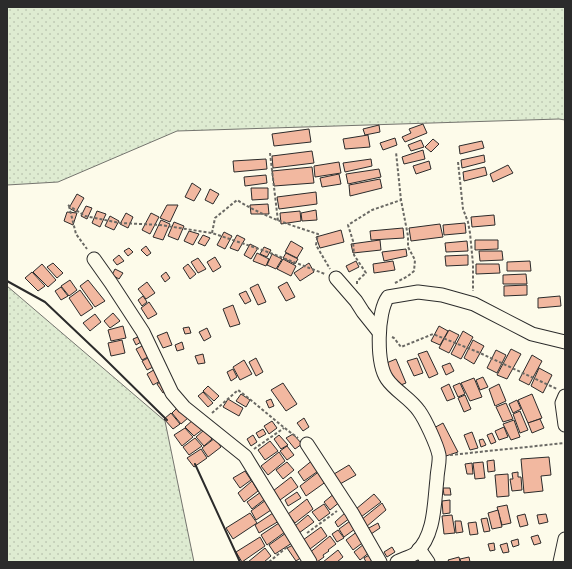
<svg xmlns="http://www.w3.org/2000/svg" width="572" height="569" font-family="Figtree,sans-serif">
	<defs>
		<pattern id="grass-dots" width="8" height="8" patternUnits="userSpaceOnUse"><rect width="8" height="8" fill="#deebd1"/><path d="M2 2h.1M6 6h.1" fill="none" stroke="#bfcab4" stroke-width="1.8" stroke-linecap="round"/></pattern>
	</defs>
	<rect width="100%" height="100%" fill="#fdfbea"/>
	<g fill="url(#grass-dots)" stroke="#74746e">
		<polygon points="7,7 565,7 565,120 559,119 177,131 58,182 7,185"/>
		<polygon points="7,286 165,421 194,562 7,562"/>
	</g>
	<g fill="#f2b8a0" stroke="#2b2b2b">
		<polygon points="423,124 427,133 405,142 402,137 411,133 409,129"/>
		<polygon points="379,125 380,132 365,135 363,129"/>
		<polygon points="309,129 311,142 274,146 272,134"/>
		<polygon points="368,135 370,147 345,149 343,139"/>
		<polygon points="395,138 397,145 383,150 380,143"/>
		<polygon points="433,139 439,144 431,152 425,147"/>
		<polygon points="421,140 424,147 411,151 408,145"/>
		<polygon points="482,141 484,148 460,154 459,146"/>
		<polygon points="423,150 425,159 404,164 402,157"/>
		<polygon points="312,151 314,163 273,168 272,156"/>
		<polygon points="484,155 485,162 462,168 461,160"/>
		<polygon points="266,159 267,169 234,172 233,161"/>
		<polygon points="371,159 372,166 345,172 343,163"/>
		<polygon points="429,161 431,169 416,174 413,166"/>
		<polygon points="339,162 341,173 315,177 314,166"/>
		<polygon points="508,165 513,173 493,182 490,174"/>
		<polygon points="312,167 314,183 274,186 272,171"/>
		<polygon points="485,167 487,175 464,181 463,172"/>
		<polygon points="379,169 381,177 348,184 346,174"/>
		<polygon points="339,174 341,184 322,187 320,178"/>
		<polygon points="266,175 267,183 245,186 244,177"/>
		<polygon points="380,179 382,188 350,196 349,185"/>
		<polygon points="192,183 201,189 194,201 185,197"/>
		<polygon points="251,188 268,188 268,199 252,200"/>
		<polygon points="210,189 219,194 213,204 205,200"/>
		<polygon points="316,192 317,204 279,209 277,197"/>
		<polygon points="77,194 84,198 76,212 69,208"/>
		<polygon points="268,204 269,214 251,214 250,205"/>
		<polygon points="167,205 178,205 170,222 160,218"/>
		<polygon points="86,206 92,208 87,219 81,216"/>
		<polygon points="316,210 317,220 302,221 301,213"/>
		<polygon points="97,211 106,214 100,227 92,223"/>
		<polygon points="300,211 301,221 281,224 280,213"/>
		<polygon points="67,212 77,213 73,225 64,221"/>
		<polygon points="126,213 133,217 128,228 120,224"/>
		<polygon points="151,213 159,217 150,234 142,230"/>
		<polygon points="494,215 495,225 472,227 471,217"/>
		<polygon points="110,216 119,221 114,230 105,226"/>
		<polygon points="161,220 170,224 163,240 153,237"/>
		<polygon points="174,222 184,226 178,240 168,236"/>
		<polygon points="465,223 466,233 444,235 443,225"/>
		<polygon points="440,224 443,237 411,241 409,228"/>
		<polygon points="403,228 404,238 371,240 370,231"/>
		<polygon points="341,230 344,242 320,248 316,237"/>
		<polygon points="189,231 199,234 193,245 184,241"/>
		<polygon points="224,232 232,236 225,249 217,245"/>
		<polygon points="203,235 210,238 205,246 198,243"/>
		<polygon points="237,235 245,239 238,251 230,248"/>
		<polygon points="380,240 381,250 353,253 351,244"/>
		<polygon points="475,240 498,240 498,249 475,250"/>
		<polygon points="291,241 303,248 297,258 285,252"/>
		<polygon points="467,241 468,251 446,252 445,243"/>
		<polygon points="250,244 258,248 251,259 244,255"/>
		<polygon points="146,246 151,253 147,256 141,250"/>
		<polygon points="264,247 271,250 267,257 260,254"/>
		<polygon points="129,248 133,252 128,256 124,251"/>
		<polygon points="406,249 407,256 384,261 382,252"/>
		<polygon points="479,251 502,251 503,260 480,261"/>
		<polygon points="257,253 269,259 266,266 253,261"/>
		<polygon points="286,253 298,259 295,264 283,258"/>
		<polygon points="272,254 282,259 276,269 267,265"/>
		<polygon points="119,255 124,261 117,265 113,260"/>
		<polygon points="468,255 468,265 446,266 445,256"/>
		<polygon points="215,257 221,267 213,272 207,262"/>
		<polygon points="198,258 206,269 198,273 191,262"/>
		<polygon points="283,259 296,266 291,276 277,269"/>
		<polygon points="356,261 359,267 349,272 346,266"/>
		<polygon points="393,261 395,270 374,273 373,264"/>
		<polygon points="530,261 531,271 507,271 507,262"/>
		<polygon points="53,263 63,273 57,278 47,267"/>
		<polygon points="309,263 314,272 300,281 294,273"/>
		<polygon points="42,264 56,280 48,287 33,272"/>
		<polygon points="188,264 196,274 190,279 183,268"/>
		<polygon points="476,264 499,264 500,273 476,274"/>
		<polygon points="115,269 123,273 119,279 112,275"/>
		<polygon points="32,272 45,286 38,291 25,278"/>
		<polygon points="166,272 170,278 165,282 161,276"/>
		<polygon points="526,274 527,284 503,284 503,275"/>
		<polygon points="70,280 77,290 69,296 61,286"/>
		<polygon points="88,280 105,301 95,307 80,286"/>
		<polygon points="147,282 155,293 146,299 138,289"/>
		<polygon points="287,282 295,297 286,301 278,287"/>
		<polygon points="258,284 266,302 258,305 250,288"/>
		<polygon points="527,285 527,295 504,296 504,286"/>
		<polygon points="61,287 68,296 61,300 55,291"/>
		<polygon points="80,290 93,308 81,316 69,298"/>
		<polygon points="246,291 251,301 245,304 239,294"/>
		<polygon points="143,296 147,302 142,306 138,300"/>
		<polygon points="560,296 561,306 538,308 538,298"/>
		<polygon points="149,302 157,314 148,319 141,308"/>
		<polygon points="233,305 240,324 230,327 223,309"/>
		<polygon points="113,313 120,321 110,328 104,321"/>
		<polygon points="95,314 101,322 90,331 83,323"/>
		<polygon points="123,326 126,338 111,341 108,330"/>
		<polygon points="439,326 448,331 440,345 431,341"/>
		<polygon points="189,327 191,333 185,334 183,328"/>
		<polygon points="207,328 211,337 204,341 199,332"/>
		<polygon points="449,330 459,335 449,353 439,348"/>
		<polygon points="463,331 473,337 461,359 451,354"/>
		<polygon points="167,332 172,345 163,348 157,336"/>
		<polygon points="138,337 141,342 136,345 133,339"/>
		<polygon points="122,340 125,353 111,356 108,343"/>
		<polygon points="473,340 484,346 474,364 464,358"/>
		<polygon points="182,342 184,349 177,351 175,345"/>
		<polygon points="144,345 150,356 142,360 136,349"/>
		<polygon points="511,349 521,354 507,379 497,375"/>
		<polygon points="496,350 506,355 497,373 487,368"/>
		<polygon points="427,351 438,374 429,378 418,354"/>
		<polygon points="203,354 205,363 198,364 195,356"/>
		<polygon points="532,355 542,361 529,385 519,380"/>
		<polygon points="150,357 155,366 147,370 142,361"/>
		<polygon points="256,358 263,372 256,376 249,362"/>
		<polygon points="417,358 423,373 414,376 407,361"/>
		<polygon points="396,359 406,383 398,386 384,364"/>
		<polygon points="244,360 252,374 240,380 233,367"/>
		<polygon points="450,363 454,371 446,375 442,366"/>
		<polygon points="157,368 164,379 153,385 147,374"/>
		<polygon points="539,368 552,375 543,393 531,386"/>
		<polygon points="233,369 237,377 231,381 227,372"/>
		<polygon points="483,377 488,387 480,390 476,380"/>
		<polygon points="474,378 482,397 470,401 461,383"/>
		<polygon points="162,381 168,390 163,393 157,384"/>
		<polygon points="283,383 297,404 286,411 271,390"/>
		<polygon points="460,383 465,394 458,397 453,386"/>
		<polygon points="449,384 455,398 447,401 441,388"/>
		<polygon points="499,384 506,401 495,406 489,389"/>
		<polygon points="208,386 219,396 214,401 203,391"/>
		<polygon points="203,392 213,403 208,407 198,396"/>
		<polygon points="241,394 250,400 246,407 236,401"/>
		<polygon points="532,394 542,418 528,423 518,400"/>
		<polygon points="465,395 471,409 464,412 458,398"/>
		<polygon points="228,399 243,408 239,416 223,407"/>
		<polygon points="271,399 274,406 269,408 266,401"/>
		<polygon points="517,400 521,409 513,413 509,404"/>
		<polygon points="506,403 513,419 503,422 496,407"/>
		<polygon points="177,408 188,418 181,424 172,413"/>
		<polygon points="520,411 528,430 520,433 513,414"/>
		<polygon points="171,413 180,424 173,429 164,419"/>
		<polygon points="304,418 309,427 303,431 297,423"/>
		<polygon points="540,419 544,428 532,433 528,423"/>
		<polygon points="193,420 203,429 194,436 185,427"/>
		<polygon points="514,420 520,437 511,440 503,424"/>
		<polygon points="272,421 277,428 269,434 264,426"/>
		<polygon points="443,423 458,452 446,456 432,429"/>
		<polygon points="504,427 508,437 499,440 495,431"/>
		<polygon points="185,428 193,437 182,446 174,435"/>
		<polygon points="263,429 266,434 259,438 256,433"/>
		<polygon points="204,430 212,439 204,446 196,437"/>
		<polygon points="472,432 478,448 470,450 464,435"/>
		<polygon points="492,433 496,442 491,444 487,435"/>
		<polygon points="293,434 302,444 295,449 286,438"/>
		<polygon points="253,435 257,442 251,446 247,439"/>
		<polygon points="279,435 288,445 281,449 274,439"/>
		<polygon points="195,438 202,446 189,455 183,447"/>
		<polygon points="215,438 221,447 208,457 202,448"/>
		<polygon points="483,439 486,445 481,447 479,440"/>
		<polygon points="270,441 278,451 265,460 258,450"/>
		<polygon points="287,446 294,455 287,460 280,451"/>
		<polygon points="201,449 207,458 194,467 187,458"/>
		<polygon points="279,452 285,461 268,475 261,466"/>
		<polygon points="549,457 551,475 541,476 543,491 524,493 521,459"/>
		<polygon points="314,459 321,469 304,481 298,472"/>
		<polygon points="494,460 495,471 488,472 487,461"/>
		<polygon points="287,462 294,470 283,479 276,470"/>
		<polygon points="483,462 485,478 475,479 473,463"/>
		<polygon points="472,463 473,474 467,474 465,464"/>
		<polygon points="349,465 356,475 340,484 334,474"/>
		<polygon points="321,470 327,481 306,496 300,486"/>
		<polygon points="245,471 251,480 240,488 233,478"/>
		<polygon points="518,472 518,477 521,477 522,490 512,491 510,479 513,479 512,473"/>
		<polygon points="508,474 509,496 497,497 495,475"/>
		<polygon points="291,477 298,487 280,500 273,491"/>
		<polygon points="252,481 258,491 244,502 238,493"/>
		<polygon points="443,488 450,488 451,495 444,495"/>
		<polygon points="261,492 265,499 252,509 247,502"/>
		<polygon points="297,492 301,498 288,506 285,500"/>
		<polygon points="335,493 341,501 330,510 324,502"/>
		<polygon points="374,494 381,502 361,517 356,509"/>
		<polygon points="307,499 313,509 295,523 288,514"/>
		<polygon points="266,500 271,510 256,520 251,511"/>
		<polygon points="450,500 450,513 443,514 442,501"/>
		<polygon points="382,503 386,510 366,527 361,520"/>
		<polygon points="324,504 330,513 319,521 312,512"/>
		<polygon points="507,505 511,523 502,525 497,507"/>
		<polygon points="498,510 502,527 492,529 488,513"/>
		<polygon points="346,512 350,518 338,527 335,522"/>
		<polygon points="250,513 257,523 233,539 226,528"/>
		<polygon points="273,513 279,521 259,533 255,525"/>
		<polygon points="525,514 528,525 520,527 517,516"/>
		<polygon points="546,514 548,522 539,524 537,515"/>
		<polygon points="308,515 314,522 299,533 295,526"/>
		<polygon points="452,515 455,533 444,534 442,516"/>
		<polygon points="487,518 490,531 484,532 481,519"/>
		<polygon points="350,521 355,529 344,537 339,529"/>
		<polygon points="455,521 461,521 463,532 456,533"/>
		<polygon points="476,522 478,534 470,535 468,523"/>
		<polygon points="279,523 285,532 267,545 261,535"/>
		<polygon points="378,523 380,528 371,534 367,529"/>
		<polygon points="321,527 327,536 310,549 303,540"/>
		<polygon points="338,530 344,538 337,542 332,534"/>
		<polygon points="358,531 365,541 353,550 346,540"/>
		<polygon points="286,533 292,543 275,554 269,545"/>
		<polygon points="538,535 541,543 534,545 531,537"/>
		<polygon points="330,536 336,544 328,550 329,551 323,555 324,557 317,562 314,562 308,554"/>
		<polygon points="260,537 265,546 242,562 236,552"/>
		<polygon points="518,539 519,545 513,547 511,541"/>
		<polygon points="297,543 305,555 296,561 287,548"/>
		<polygon points="494,543 495,550 490,551 488,544"/>
		<polygon points="507,543 509,552 503,553 500,545"/>
		<polygon points="364,544 370,552 360,560 354,552"/>
		<polygon points="392,547 395,552 387,557 384,552"/>
		<polygon points="265,548 271,556 264,562 248,562"/>
		<polygon points="338,550 343,557 337,562 323,562"/>
		<polygon points="371,554 374,562 366,562 364,558"/>
		<polygon points="459,557 460,562 449,562 448,560"/>
		<polygon points="469,557 470,562 461,562 460,559"/>
	</g>
	<g fill="none" stroke-linecap="round" stroke-linejoin="round">
		<defs>
			<g id="minor">
				<polyline points="94,259 111,283 143,332 172,393 184,407 245,456 310,562"/>
				<polyline points="336,278 356,301 363,312 379,332"/>
				<polyline points="565,396 562,403 565,425"/>
				<polyline points="307,444 352,513 380,562"/>
				<polyline points="419,549 428,562"/>
				<path d="M397 562C402 559 411 557 416 553 435 535 434 504 437 479 437 472 440 462 439 455 437 445 425 419 419 411 410 398 395 391 387 379 376 363 377 312 388 297L418 292 442 295 474 304 532 334 565 342"/>
				<polyline points="560,562 565,539"/>
			</g>
		</defs>
		<use href="#minor" stroke="#2b2b2b" stroke-width="15"/>
		<g stroke="#6a6964" stroke-width="2" stroke-dasharray="3 2" stroke-linecap="butt">
			<polyline points="270,153 278,221"/>
			<polyline points="458,162 463,209 468,222 470,233 473,264 473,291"/>
			<polyline points="68,205 85,216 120,223 160,225 212,233 265,251 325,274"/>
			<polyline points="69,206 76,234 87,249"/>
			<path d="M212 233 215 218 237 200C262 216 290 225 318 234L316 245 330 269"/>
			<polyline points="395,283 408,276 414,271 415,260 408,247 408,236 401,200 396,152"/>
			<polyline points="357,284 357,281 366,273 354,255 353,241 348,225 372,210 401,200"/>
			<polyline points="392,337 394,338 401,347 433,334 480,353 557,389"/>
			<path d="M212 413 238 390C258 405 277 423 298 438"/>
			<polyline points="254,449 284,428"/>
			<polyline points="450,455 565,443"/>
			<polyline points="307,533 337,511"/>
			<polyline points="269,562 287,547"/>
		</g>
		<use href="#minor" stroke="#fdfbea" stroke-width="13"/>
		<g stroke="#2b2b2b" stroke-width="2">
			<polyline points="7,281 45,302 102,356 167,420"/>
			<polyline points="195,464 240,562"/>
		</g>
	</g>
	<rect width="572" height="569" fill="none" stroke="#2b2b2b" stroke-width="16"/>
</svg>
